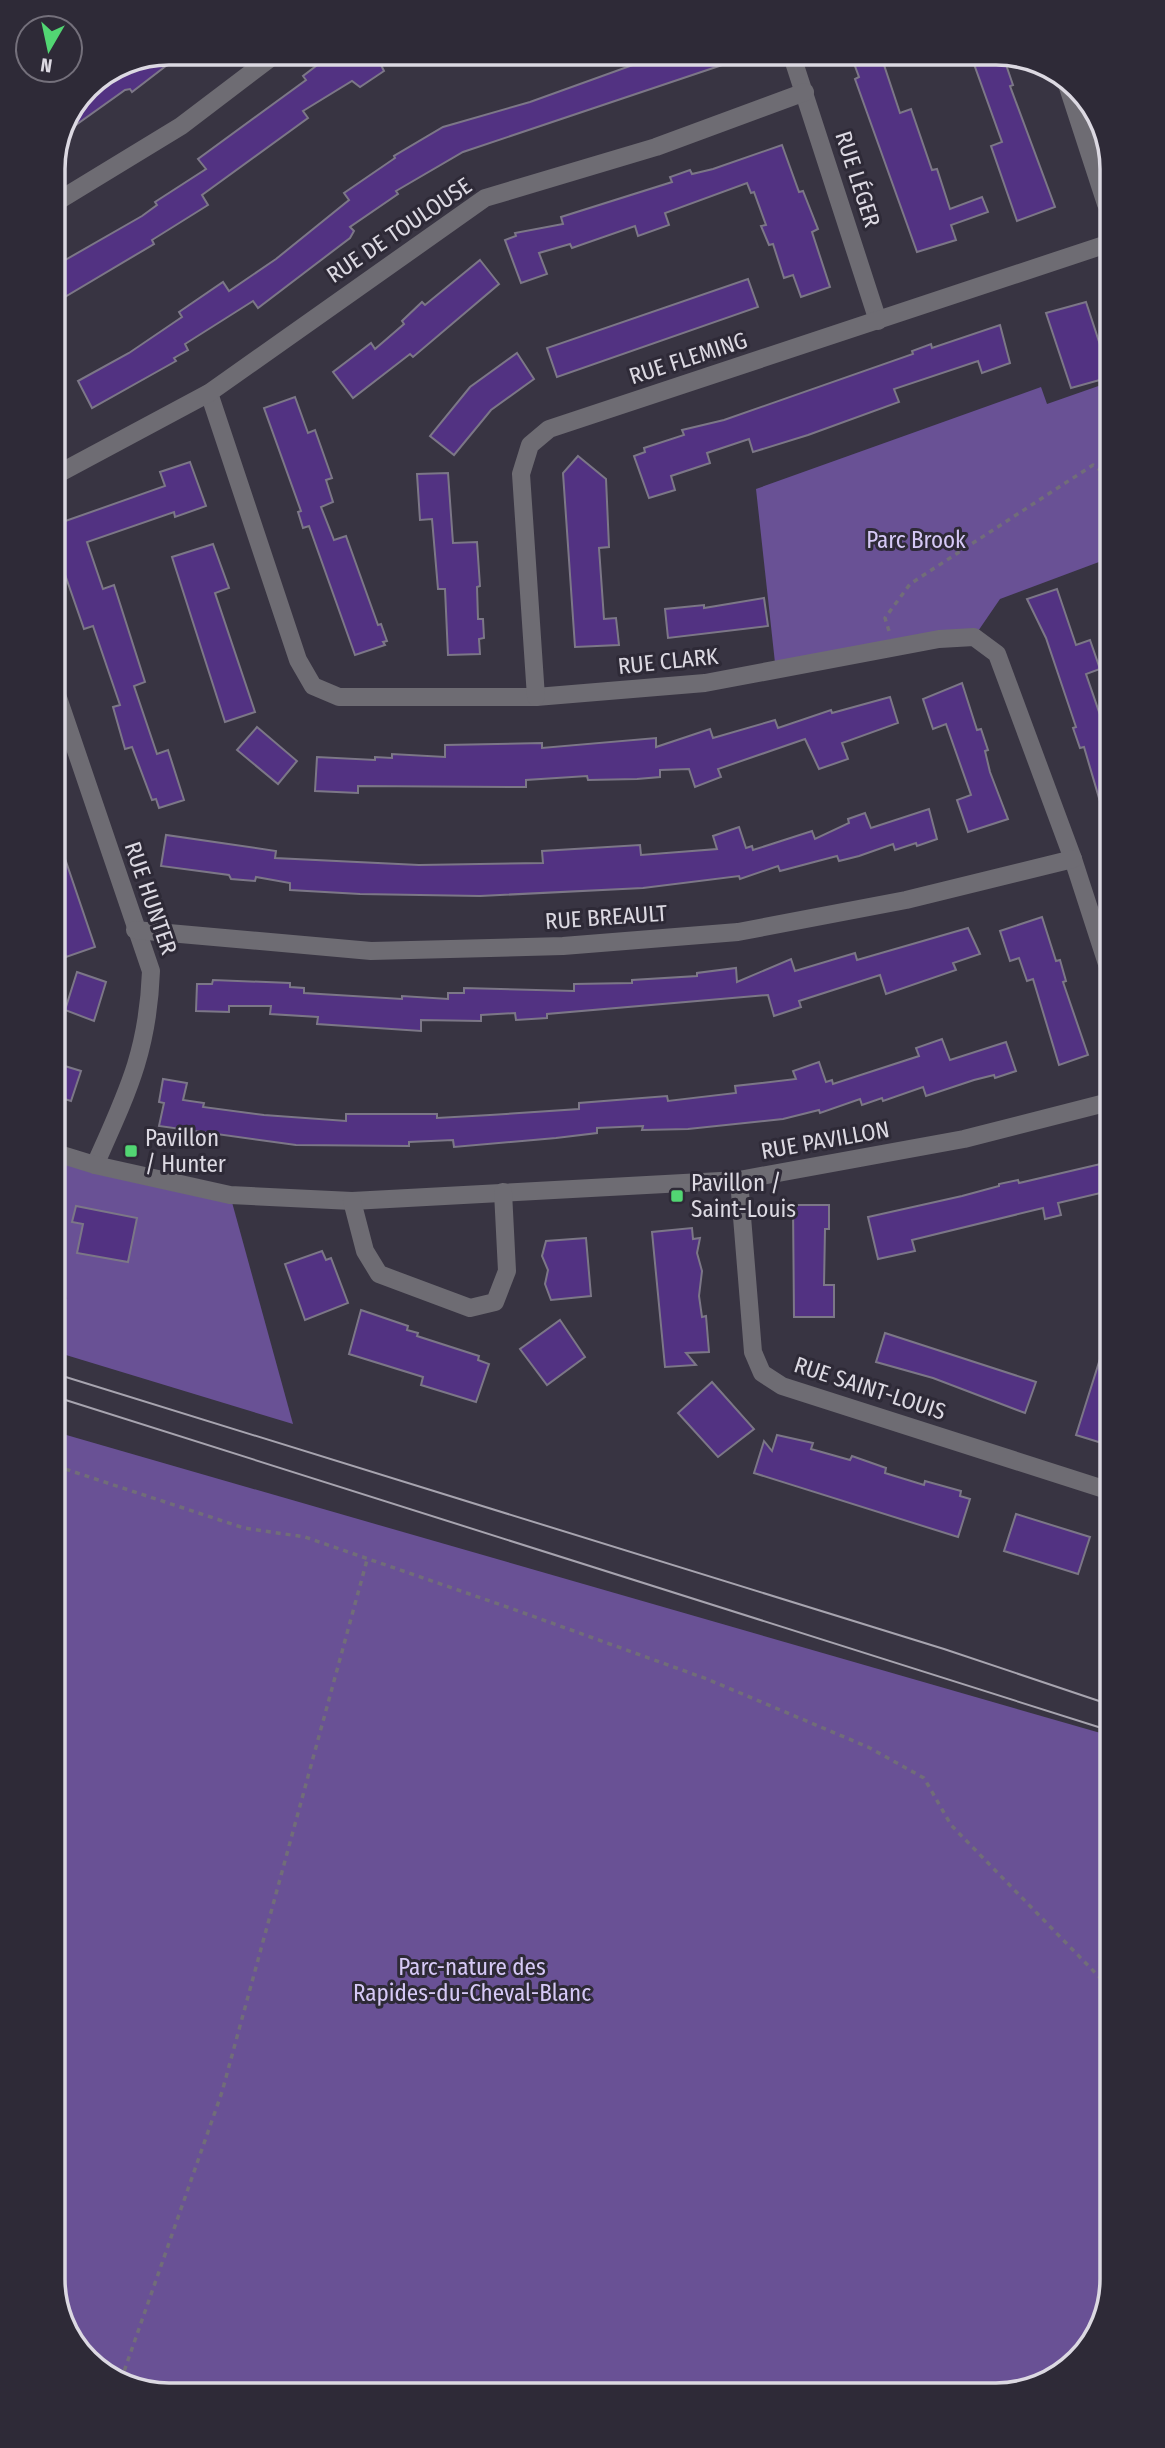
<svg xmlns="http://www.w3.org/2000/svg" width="1165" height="2448" font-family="'Fira Sans Condensed',sans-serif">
	<rect width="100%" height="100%" fill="#383442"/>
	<g fill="#695195">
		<polygon points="1107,383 1107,559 1000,599 974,637 776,672 756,489 1041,387 1047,404"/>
		<polygon points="56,1153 230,1195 293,1424 56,1352"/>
		<polygon points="56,1432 1111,1736 1112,2280 1093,2344 1034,2389 160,2395 97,2371 59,2317"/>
	</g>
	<polygon fill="#290050" stroke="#5f417c" stroke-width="2" points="56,1264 66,1298 56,1301"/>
	<g fill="#523282" stroke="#7c7787" stroke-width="2">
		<polygon points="168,52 184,52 132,92 130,89 125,90 66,132 87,86"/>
		<polygon points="333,53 339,53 345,62 361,53 401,53 381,65 384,71 360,87 352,81 303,111 308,118 202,195 208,205 152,240 154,244 53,304 53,267 142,216 157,205 155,202 206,169 198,159 306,80 303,76"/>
		<polygon points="666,53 752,55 463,152 396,191 398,194 350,227 354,231 350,238 258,308 253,301 185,344 188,350 174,358 176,361 92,408 78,381 129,353 182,317 179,312 223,282 229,291 276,259 349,200 344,193 395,158 394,156 443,127 530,102"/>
		<polygon points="862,53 880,53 900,113 911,109 932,170 937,169 950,209 982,197 988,212 951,225 956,240 917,252 855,79 859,77 852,58"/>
		<polygon points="970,53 1002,53 1013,85 1010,86 1055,207 1017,221 991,146 1002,142"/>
		<polygon points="782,145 799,192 803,191 818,229 812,232 830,287 801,297 793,275 784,278 773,244 769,245 761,226 766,225 754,192 751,193 747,183 665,213 669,225 638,236 635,226 572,248 570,244 539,253 547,274 521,283 505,240 516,236 515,233 563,224 561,217 672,182 670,177 690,170 692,174 713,169"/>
		<polygon points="480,260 499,284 413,357 410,354 353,398 333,372 371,343 375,349 404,324 402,321 422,302 425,305"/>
		<polygon points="748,279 758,307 557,377 547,348"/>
		<polygon points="1086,302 1107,366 1107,378 1071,388 1046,313"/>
		<polygon points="1000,325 1010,363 982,373 978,361 894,389 899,402 808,435 753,452 749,439 707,453 710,463 671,476 675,490 649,498 634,456 645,452 644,448 684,435 682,430 724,420 913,354 912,351 931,344 932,348"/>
		<polygon points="517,353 534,379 491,410 454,455 430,436 470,387"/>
		<polygon points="295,397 308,433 315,430 332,478 326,480 333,502 321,507 334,540 346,536 378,625 381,624 387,641 383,642 385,645 355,655 309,526 303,528 298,512 301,511 264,408"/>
		<polygon points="578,456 606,479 609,547 599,548 604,619 616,618 619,645 575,647 563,473"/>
		<polygon points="190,462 206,506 175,517 174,512 87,542 103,589 114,585 145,682 134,686 157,754 168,750 184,800 159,808 156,799 152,800 132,747 125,749 113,707 120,705 93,626 84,629 54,543 54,525 165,486 160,472"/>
		<polygon points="448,473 453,543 477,542 480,586 477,587 478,619 483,619 484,638 479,639 480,654 448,655 445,589 438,589 432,519 420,520 417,474"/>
		<polygon points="213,544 229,588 215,593 255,712 225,722 172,557"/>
		<polygon points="1057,589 1076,645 1090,640 1100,669 1086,674 1108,738 1108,814 1104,815 1084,747 1080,748 1073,728 1076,727 1046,638 1027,599"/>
		<polygon points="764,598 768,626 668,638 665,609 704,605 704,608"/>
		<polygon points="962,683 977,730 981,729 988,750 985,751 990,772 1008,819 968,832 957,800 971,795 946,724 933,729 923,699"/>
		<polygon points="890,697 898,723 842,743 848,759 819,769 805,739 718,769 721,777 695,787 689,769 660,770 660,777 637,779 588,780 587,776 526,780 526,787 358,786 358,793 315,791 317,757 375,760 375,757 392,758 392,754 445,757 445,745 542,743 542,748 656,738 656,747 710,729 713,738 775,720 778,728 831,710 832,713"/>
		<polygon points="257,727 297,761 278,784 237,750"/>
		<polygon points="929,809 937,839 917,846 916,843 895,850 893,844 859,856 839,861 837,856 780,871 778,866 740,879 739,876 643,888 480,896 360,894 290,890 290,883 256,877 255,881 231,879 229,875 161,866 166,835 276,851 275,858 419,865 543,863 542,851 640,845 641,855 717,849 713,836 739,827 746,848 752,846 753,850 812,831 815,839 849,823 848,819 865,813 871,828"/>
		<polygon points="58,838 95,947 66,957 55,925 55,839"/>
		<polygon points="1042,917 1056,961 1060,960 1066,981 1063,982 1088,1055 1059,1065 1033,979 1027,981 1019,958 1010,961 1000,931"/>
		<polygon points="968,928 980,954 953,963 956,970 886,994 880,975 799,1001 801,1007 774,1016 768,995 547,1014 547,1018 516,1020 515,1013 481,1015 481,1021 421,1020 421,1031 317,1024 318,1017 270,1014 271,1006 229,1006 229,1012 196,1011 197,984 212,984 213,980 290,983 290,987 304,988 304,993 402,999 402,996 448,999 448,993 464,993 464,988 574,991 574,984 632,983 632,980 697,976 697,973 736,968 737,982 791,959 795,971 855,953 857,960"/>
		<polygon points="77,972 106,982 94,1021 65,1010"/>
		<polygon points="942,1039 950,1060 1006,1042 1016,1071 995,1078 994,1075 974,1080 926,1096 923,1087 883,1101 882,1098 862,1105 860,1099 820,1113 819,1110 783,1119 688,1129 642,1130 643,1126 597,1128 597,1133 556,1138 454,1147 453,1140 409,1142 409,1146 296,1145 159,1126 164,1103 159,1102 163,1079 187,1083 183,1100 204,1103 203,1107 264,1115 346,1121 346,1114 437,1114 437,1118 490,1115 579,1109 579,1103 667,1096 668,1101 736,1093 735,1086 796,1079 793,1071 819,1062 826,1082 832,1080 833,1084 919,1056 916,1048"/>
		<polygon points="55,1063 81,1071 71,1101 55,1096"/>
		<polygon points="1109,1162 1109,1191 1058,1203 1061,1215 1045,1219 1043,1208 912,1240 915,1251 878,1259 868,1217 962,1196 999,1186 999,1184 1018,1180 1019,1183"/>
		<polygon points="793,1205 829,1205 829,1229 825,1229 824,1285 834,1285 834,1317 794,1317"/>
		<polygon points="76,1206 137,1218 128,1262 77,1253 83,1224 72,1222"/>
		<polygon points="692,1228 693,1239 700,1238 697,1253 702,1271 699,1296 702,1317 706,1316 709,1352 686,1353 696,1365 665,1367 652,1232"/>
		<polygon points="586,1238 591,1296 551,1300 545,1284 548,1270 542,1256 546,1241"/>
		<polygon points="322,1251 326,1260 331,1258 348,1303 305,1320 285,1264"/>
		<polygon points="361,1310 408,1326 407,1330 418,1333 417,1336 479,1356 478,1360 489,1364 476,1402 421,1385 423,1377 349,1354"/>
		<polygon points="560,1320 585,1357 547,1385 520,1349"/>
		<polygon points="885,1333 1036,1382 1025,1413 933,1378 876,1362"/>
		<polygon points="1106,1340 1110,1341 1110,1428 1105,1444 1076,1435"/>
		<polygon points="712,1382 754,1429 718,1457 678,1413"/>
		<polygon points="777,1435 813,1443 811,1449 850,1460 852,1456 886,1468 885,1473 924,1485 925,1481 961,1491 960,1496 970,1499 958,1537 754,1473 764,1441 772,1451"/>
		<polygon points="1016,1514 1090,1537 1078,1574 1004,1551"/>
	</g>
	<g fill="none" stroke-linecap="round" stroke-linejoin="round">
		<g stroke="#716d79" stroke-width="3.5" stroke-dasharray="5 5" stroke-linecap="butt">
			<polyline points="889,631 885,618 910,584 1093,465 1107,475"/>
			<polyline points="56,1466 244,1528 305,1537 510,1608 707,1679 868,1747 924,1778 951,1825 1112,1990"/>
			<polyline points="121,2380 222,2092 367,1560"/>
		</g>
		<g stroke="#6e6c73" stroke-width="18">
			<polyline points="791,53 878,321"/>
			<polyline points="1064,75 1106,204"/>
			<polyline points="53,204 181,126 277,53"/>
			<polyline points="209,393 298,660 313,686 339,697 536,697 705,683 939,639 974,637 997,654 1073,859 1109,970"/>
			<polyline points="54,476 209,393 485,198 656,147 805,92"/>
			<path d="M54 686 151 971C148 1052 127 1093 95 1165"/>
			<polyline points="536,697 521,474 530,445 549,429 1107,244"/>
			<polyline points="135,930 371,951 563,946 738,932 906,900 1073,859"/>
			<polyline points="56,1153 95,1165 230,1195 352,1201 739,1180 964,1139 1109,1102"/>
			<polyline points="739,1180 753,1352 762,1373 782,1386 1110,1491"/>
			<polyline points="352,1201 365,1251 379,1274 470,1308 495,1302 507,1271 503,1192"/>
		</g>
		<g stroke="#a7a4af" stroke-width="2">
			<polyline points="56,1374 944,1649 1111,1705"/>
			<polyline points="56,1397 1111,1731"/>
		</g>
	</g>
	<g fill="#52d673" stroke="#2e2a37" stroke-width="2.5">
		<rect x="124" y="1144" width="14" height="14" rx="3.5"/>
		<rect x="670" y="1189" width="14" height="14" rx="3.5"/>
	</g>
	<g text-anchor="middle" stroke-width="6" stroke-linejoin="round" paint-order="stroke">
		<g font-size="23" fill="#dcd9e2" stroke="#2e2a37">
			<text transform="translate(858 179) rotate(72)" y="8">RUE LÉGER</text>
			<text transform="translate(399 230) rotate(-34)" y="8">RUE DE TOULOUSE</text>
			<text transform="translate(688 358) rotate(-18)" y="8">RUE FLEMING</text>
			<text transform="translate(668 661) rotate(-6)" y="8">RUE CLARK</text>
			<text transform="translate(151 898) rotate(71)" y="8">RUE HUNTER</text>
			<text transform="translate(606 917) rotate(-4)" y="8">RUE BREAULT</text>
			<text transform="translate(825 1140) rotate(-10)" y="8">RUE PAVILLON</text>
			<text transform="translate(870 1388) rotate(18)" y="8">RUE SAINT-LOUIS</text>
		</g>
		<g font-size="23" fill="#d6c9f6" stroke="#2e2a37">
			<text x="916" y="548">Parc Brook</text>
			<text x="472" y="1975">Parc-nature des<tspan x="472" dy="26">Rapides-du-Cheval-Blanc</tspan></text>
		</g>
		<g font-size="23" fill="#dcd9e2" stroke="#2e2a37" text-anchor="start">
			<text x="145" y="1146">Pavillon<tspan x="145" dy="26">/ Hunter</tspan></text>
			<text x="691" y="1191">Pavillon /<tspan x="691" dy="26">Saint-Louis</tspan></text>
		</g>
	</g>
	<path d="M0 0H1165V2448H0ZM169 65H996A104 104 0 0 1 1100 169V2279A104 104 0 0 1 996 2383H169A104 104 0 0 1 65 2279V169A104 104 0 0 1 169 65Z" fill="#2e2a37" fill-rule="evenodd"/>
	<path fill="none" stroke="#dcd9e2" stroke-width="3.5" d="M169 65H996A104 104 0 0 1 1100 169V2279A104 104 0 0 1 996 2383H169A104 104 0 0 1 65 2279V169A104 104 0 0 1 169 65Z"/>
	<g transform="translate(49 49) rotate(189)"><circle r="33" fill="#2e2a37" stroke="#74707b" stroke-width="2"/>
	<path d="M0-5L12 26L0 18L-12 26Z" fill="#52d673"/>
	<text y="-10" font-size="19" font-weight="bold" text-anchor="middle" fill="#dcd9e2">N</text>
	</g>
</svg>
